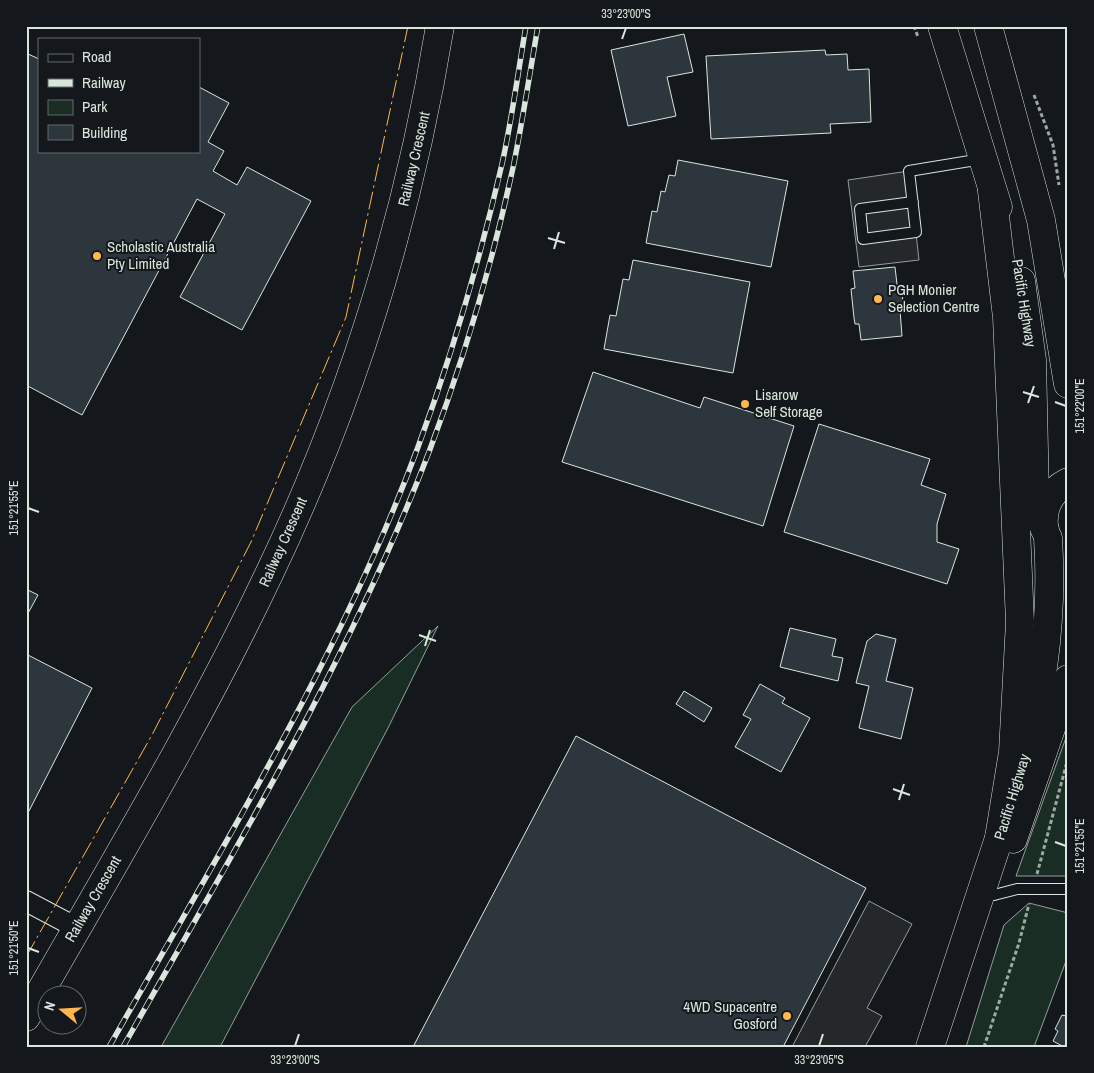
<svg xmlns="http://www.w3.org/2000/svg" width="1094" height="1073" font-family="'Archivo Narrow',sans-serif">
	<rect width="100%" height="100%" fill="#14181c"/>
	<g fill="#1a2d24" stroke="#939e99">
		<polygon points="438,626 388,728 220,1047 161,1047 352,707"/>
		<polygon points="1068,732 1068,876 1016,876"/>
		<polygon points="1029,903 1068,913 1066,961 1034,1047 966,1047 1004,925"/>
	</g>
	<g fill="#24282b" stroke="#939e99">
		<polygon points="909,171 919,260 859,267 848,180"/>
		<polygon points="869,901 912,924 867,1008 882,1016 865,1047 792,1047"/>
	</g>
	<g fill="#2c363c" stroke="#d8e6dc">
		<polygon points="684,34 693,72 667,77 676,116 628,126 611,50"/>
		<polygon points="825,50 826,55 847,54 848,70 869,69 871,122 830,124 831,133 711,139 706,56"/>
		<polygon points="26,53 39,59 39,151 199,151 199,87 229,103 208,142 224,151 213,171 237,185 247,167 311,201 242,330 180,297 225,214 197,199 82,415 26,385"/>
		<polygon points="678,160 788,181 771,267 646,243 652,211 657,212 661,191 665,192 669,175 675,176"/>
		<polygon points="633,260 750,282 733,373 604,349 610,315 616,316 623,279 629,280"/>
		<polygon points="895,267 898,293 902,293 904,310 900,310 902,336 861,340 859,324 855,324 854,318 851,289 855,288 853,271"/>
		<polygon points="593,372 700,408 704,397 794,426 763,526 562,462"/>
		<polygon points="819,424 930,459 921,485 946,494 937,524 937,542 959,549 947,584 784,532"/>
		<polygon points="26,589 38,595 26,617"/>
		<polygon points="790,628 836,639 832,656 843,658 838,681 780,667"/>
		<polygon points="876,634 896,639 886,681 913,688 901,739 859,728 869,686 856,683 867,641"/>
		<polygon points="26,654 92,688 29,811 26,810"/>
		<polygon points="760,684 785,698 782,703 810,718 781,772 735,747 751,719 743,715"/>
		<polygon points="684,691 712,708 704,722 676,704"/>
		<polygon points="576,736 866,888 783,1047 413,1047"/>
		<polygon points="1068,1013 1068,1047 1064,1047 1053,1041 1058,1031 1055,1029 1062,1015 1066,1016"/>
	</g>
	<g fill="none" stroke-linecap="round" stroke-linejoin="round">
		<defs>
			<g id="lane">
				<polyline points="913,202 860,209 863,239 916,232 909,171 982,159"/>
				<polyline points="994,895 1017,889 1068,889"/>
			</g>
			<polyline id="street" points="26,901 77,928"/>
			<path id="secondary" d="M26 1017C109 871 197 726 269 574 352 401 409 215 440 26"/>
			<g id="primary">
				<polyline points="942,26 998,207"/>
				<polyline points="988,26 1041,220 1068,384"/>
				<polyline points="992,191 1007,317 1020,622 1013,752 999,838"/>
				<polyline points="1021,281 1032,360 1035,497 1045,530"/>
				<path d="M1044 527C1042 507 1050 491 1068 482"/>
				<path d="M1025 756C1044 684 1053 612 1048 538"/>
				<polyline points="1013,839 1068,679"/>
				<polyline points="930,1047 1005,820"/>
			</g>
		</defs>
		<use href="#lane" stroke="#d8e6dc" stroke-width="12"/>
		<use href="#street" stroke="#d8e6dc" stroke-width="22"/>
		<use href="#secondary" stroke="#d8e6dc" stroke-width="29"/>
		<use href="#primary" stroke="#d8e6dc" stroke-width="29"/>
		<g stroke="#9da8a2" stroke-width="3" stroke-dasharray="4 2.5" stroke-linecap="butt">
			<polyline points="914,26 918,37"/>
			<polyline points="1034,95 1053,145 1059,185"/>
			<polyline points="1037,874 1067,762"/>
			<polyline points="984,1047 1019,943 1029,904"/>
		</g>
		<use href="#lane" stroke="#14181c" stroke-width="10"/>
		<use href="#street" stroke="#14181c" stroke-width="20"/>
		<use href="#secondary" stroke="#14181c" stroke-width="28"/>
		<use href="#primary" stroke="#14181c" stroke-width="28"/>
		<defs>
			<g id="rail">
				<path d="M109 1047C219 852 340 658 418 447 452 355 480 259 502 164 512 119 518 72 526 26"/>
				<path d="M123 1047C233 853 349 661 429 452 464 359 493 261 514 163 523 118 530 72 538 26"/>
			</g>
		</defs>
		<use href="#rail" stroke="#d8e6dc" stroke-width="5.5"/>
		<use href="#rail" stroke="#14181c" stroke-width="4" stroke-dasharray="11" stroke-linecap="butt"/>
		<polyline stroke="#ffb74d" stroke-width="1" stroke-dasharray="18 4 2.5 4" stroke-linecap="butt" points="26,957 152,735 251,542 346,317 408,26"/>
	</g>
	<path fill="none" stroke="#d8e6dc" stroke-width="2" d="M622 39 626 28M548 238 565 243M554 249 559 232M1023 392 1039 397M1055 402 1066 406M1028 403 1034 386M28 508 39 512M419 635 436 641M425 646 430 630M893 789 910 795M899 800 904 784M1055 842 1066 846M28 948 39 952M295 1046 299 1034M819 1046 823 1034"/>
	<g fill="#ffb74d" stroke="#14181c" stroke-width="2">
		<circle cx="97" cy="256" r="5"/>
		<circle cx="878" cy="299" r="5"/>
		<circle cx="745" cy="404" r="5"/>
		<circle cx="787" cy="1016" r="5"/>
	</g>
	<g text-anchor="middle" stroke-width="4" stroke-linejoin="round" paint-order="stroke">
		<g font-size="15" fill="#d8e6dc" stroke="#14181c">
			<text transform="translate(414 159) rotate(-77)" y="5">Railway Crescent</text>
			<text transform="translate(1024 303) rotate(81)" y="5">Pacific Highway</text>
			<text transform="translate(283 542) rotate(-66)" y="5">Railway Crescent</text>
			<text transform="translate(1012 797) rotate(-73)" y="5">Pacific Highway</text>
			<text transform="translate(93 899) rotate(-60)" y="5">Railway Crescent</text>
		</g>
		<g font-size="15" fill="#d8e6dc" stroke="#14181c" text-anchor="start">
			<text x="107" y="252">Scholastic Australia<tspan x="107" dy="17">Pty Limited</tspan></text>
			<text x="888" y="295">PGH Monier<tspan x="888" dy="17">Selection Centre</tspan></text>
			<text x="755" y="400">Lisarow<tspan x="755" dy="17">Self Storage</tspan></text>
			<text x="777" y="1012" text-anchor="end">4WD Supacentre<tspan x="777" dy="17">Gosford</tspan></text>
		</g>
	</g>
	<rect width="1094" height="1073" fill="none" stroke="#14181c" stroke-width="55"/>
	<rect x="38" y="38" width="162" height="115" fill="#14181c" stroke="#626a69"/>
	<rect x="48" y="54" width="25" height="8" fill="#14181c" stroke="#626a69"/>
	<text x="82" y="62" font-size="15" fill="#d8e6dc">Road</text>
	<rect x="48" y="79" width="25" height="8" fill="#d8e6dc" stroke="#626a69"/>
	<text x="82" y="88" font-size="15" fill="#d8e6dc">Railway</text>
	<rect x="48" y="100" width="25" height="15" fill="#1a2d24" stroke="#626a69"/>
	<text x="82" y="112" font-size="15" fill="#d8e6dc">Park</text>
	<rect x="48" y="125" width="25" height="15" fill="#2c363c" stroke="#626a69"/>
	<text x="82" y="138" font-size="15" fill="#d8e6dc">Building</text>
	<g transform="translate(62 1010) rotate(288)"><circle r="24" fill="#14181c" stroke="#626a69"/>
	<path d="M0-4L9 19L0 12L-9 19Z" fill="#ffb74d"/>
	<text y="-8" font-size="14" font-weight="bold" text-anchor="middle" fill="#d8e6dc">N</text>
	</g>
	<rect x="28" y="28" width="1038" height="1018" fill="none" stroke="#d8e6dc" stroke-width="2"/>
	<g font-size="12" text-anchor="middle" fill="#d8e6dc">
		<text x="626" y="18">33°23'00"S</text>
		<text transform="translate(1080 406) rotate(-90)" y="4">151°22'00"E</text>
		<text transform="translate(14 508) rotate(-90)" y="4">151°21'55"E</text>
		<text transform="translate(1080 846) rotate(-90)" y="4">151°21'55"E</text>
		<text transform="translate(14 948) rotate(-90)" y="4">151°21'50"E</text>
		<text x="295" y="1064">33°23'00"S</text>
		<text x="819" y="1064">33°23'05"S</text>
	</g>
</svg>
